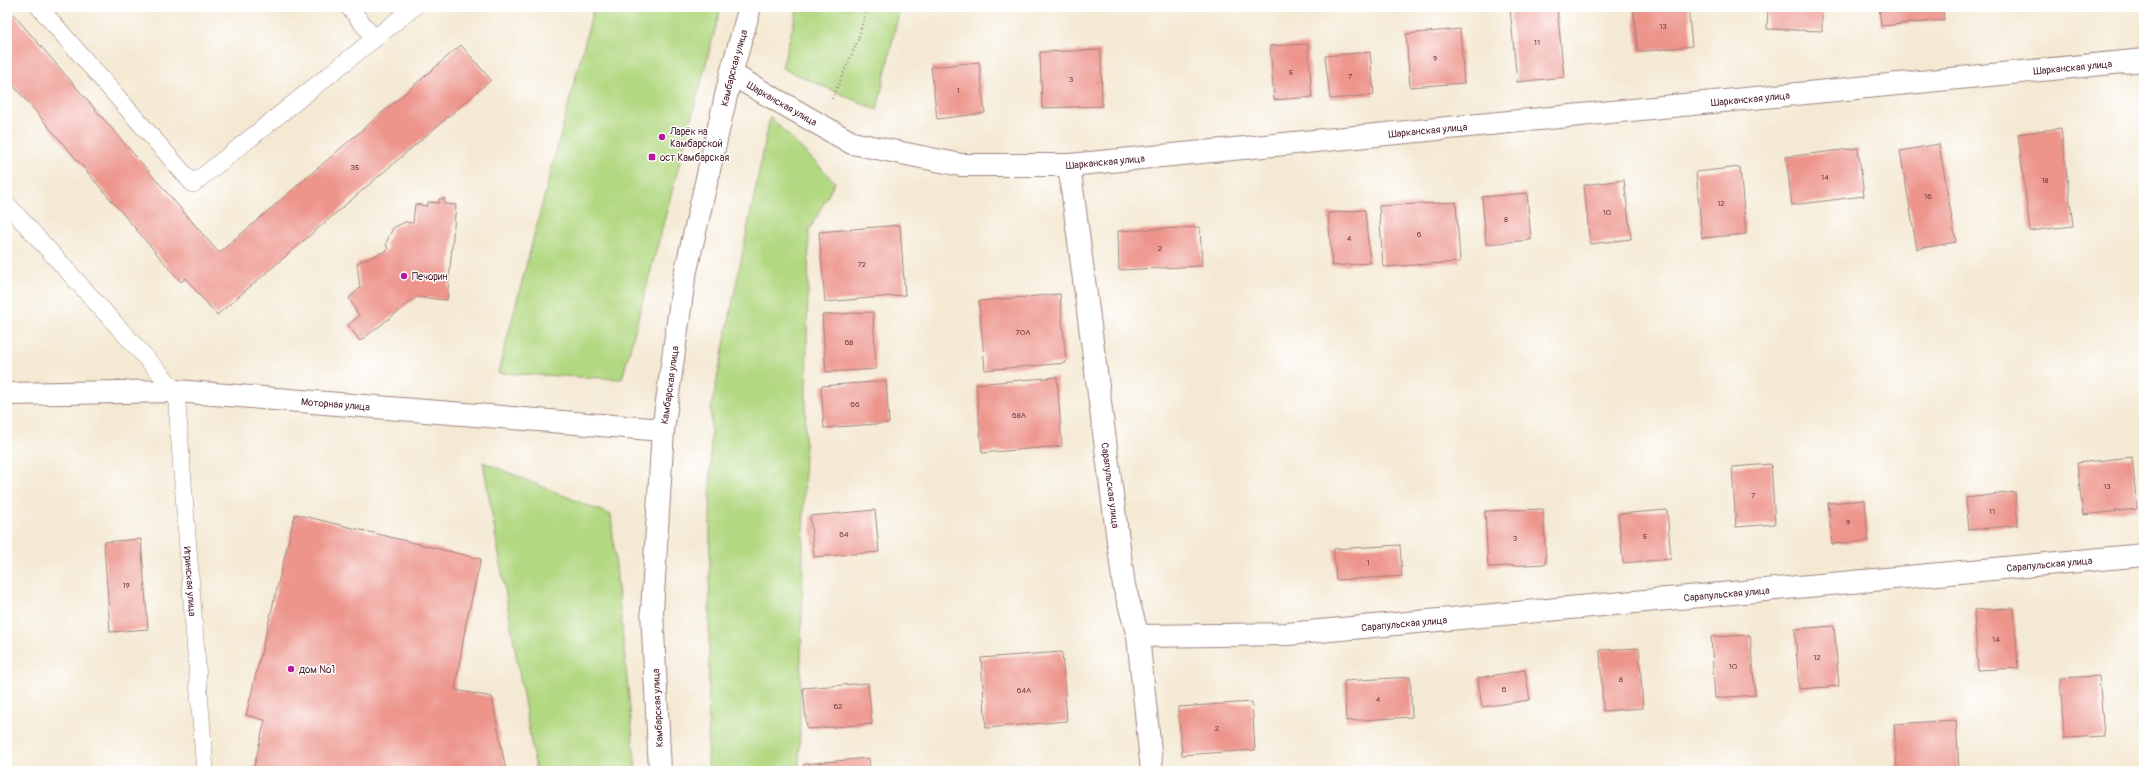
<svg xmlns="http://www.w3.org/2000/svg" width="2151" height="778" font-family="Pangolin,sans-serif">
	<rect width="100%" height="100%" fill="#fff"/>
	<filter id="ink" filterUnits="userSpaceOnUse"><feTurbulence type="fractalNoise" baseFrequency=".025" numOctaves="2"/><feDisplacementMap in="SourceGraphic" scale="8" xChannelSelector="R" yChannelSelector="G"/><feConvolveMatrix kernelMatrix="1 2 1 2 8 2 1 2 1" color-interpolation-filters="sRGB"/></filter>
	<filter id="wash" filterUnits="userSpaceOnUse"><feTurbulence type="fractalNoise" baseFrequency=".012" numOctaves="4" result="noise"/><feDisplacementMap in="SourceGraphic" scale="16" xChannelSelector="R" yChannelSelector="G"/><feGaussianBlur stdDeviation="0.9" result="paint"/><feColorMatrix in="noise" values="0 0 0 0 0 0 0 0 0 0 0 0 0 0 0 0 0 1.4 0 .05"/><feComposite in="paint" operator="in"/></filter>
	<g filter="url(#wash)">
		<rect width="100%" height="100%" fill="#f4e9d3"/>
		<g fill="#b2d881" stroke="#7e7c56">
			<polygon points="594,7 721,7 622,379 498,373"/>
			<polygon points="798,7 900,7 877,110 782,68"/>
			<polygon points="770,117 835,182 809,231 799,771 708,771 711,409"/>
			<polygon points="483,462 611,515 636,771 536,771"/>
		</g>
		<g id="blocks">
			<g fill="#ed948b">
				<polygon points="7,7 219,253 461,45 491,80 217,315 185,278 181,282 7,78"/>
				<polygon points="1557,7 1564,77 1517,82 1510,8"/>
				<polygon points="1633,7 1688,7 1692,46 1638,52"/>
				<polygon points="1768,7 1822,7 1822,31 1767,29"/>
				<polygon points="1879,7 1943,7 1944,20 1881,26"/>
				<polygon points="2031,7 2052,7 2052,8 2032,10"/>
				<polygon points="1460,29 1464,83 1410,87 1406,34"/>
				<polygon points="1308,44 1312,97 1274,100 1270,46"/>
				<polygon points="1101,50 1102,106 1042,108 1040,52"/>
				<polygon points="1370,52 1374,95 1330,99 1325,56"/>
				<polygon points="979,62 985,113 937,119 931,67"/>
				<polygon points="2061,128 2073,226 2030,231 2018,134"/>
				<polygon points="1939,144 1956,242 1917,249 1900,151"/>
				<polygon points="1858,148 1864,196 1792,205 1786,157"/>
				<polygon points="1740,167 1746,234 1702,238 1696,172"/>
				<polygon points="1624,180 1631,239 1590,244 1584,185"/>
				<polygon points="1527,193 1531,240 1486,244 1482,197"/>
				<polygon points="439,199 445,199 444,204 456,205 447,300 417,297 360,341 348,325 359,316 349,298 360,288 357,263 388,250 386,243 393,228 405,222 413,223 415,204 427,206 428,202 439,203"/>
				<polygon points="1456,202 1460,262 1383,267 1379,206"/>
				<polygon points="1365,210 1370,263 1332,266 1328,213"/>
				<polygon points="900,225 905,295 825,302 819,232"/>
				<polygon points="1200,227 1202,266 1119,270 1118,231"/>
				<polygon points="1060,294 1066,363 985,370 979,301"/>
				<polygon points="873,312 876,369 826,372 822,315"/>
				<polygon points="1057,377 1062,446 982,453 976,384"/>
				<polygon points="886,381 889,423 824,428 821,386"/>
				<polygon points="2132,457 2137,509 2083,515 2077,463"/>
				<polygon points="1771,464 1775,524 1736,527 1732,467"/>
				<polygon points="2015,492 2018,525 1969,530 1966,498"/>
				<polygon points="1865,500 1868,541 1832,544 1828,503"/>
				<polygon points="1543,509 1546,564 1488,567 1485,511"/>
				<polygon points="875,510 879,552 814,557 810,516"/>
				<polygon points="1667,510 1671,559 1623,563 1618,514"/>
				<polygon points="295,514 481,559 466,623 455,690 492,697 506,771 253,771 265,720 246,715"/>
				<polygon points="141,539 148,629 110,632 104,542"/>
				<polygon points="1400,545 1402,576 1336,580 1334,549"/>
				<polygon points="2014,608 2018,668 1978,670 1974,610"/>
				<polygon points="1834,626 1839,686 1799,689 1795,629"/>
				<polygon points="1750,635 1755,695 1715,698 1711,637"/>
				<polygon points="1639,648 1643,708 1603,711 1600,650"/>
				<polygon points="1062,652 1067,721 986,728 981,658"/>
				<polygon points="1525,670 1530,700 1482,707 1478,678"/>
				<polygon points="2099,676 2104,736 2064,738 2060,678"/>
				<polygon points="1410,677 1412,717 1346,721 1344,681"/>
				<polygon points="868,683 872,724 807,729 803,688"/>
				<polygon points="1252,702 1255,750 1182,755 1178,707"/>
				<polygon points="1956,720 1959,771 1897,771 1894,724"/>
				<polygon points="869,758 870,771 804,771 804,764"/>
			</g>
		</g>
	</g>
	<g filter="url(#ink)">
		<use href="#blocks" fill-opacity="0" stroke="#9f847f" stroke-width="1"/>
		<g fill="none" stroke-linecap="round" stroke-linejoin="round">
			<defs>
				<g id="lane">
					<polyline points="39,7 193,184 414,7"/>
					<polyline points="349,7 374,38"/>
					<path id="s1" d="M7 204 176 391 205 771"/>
				</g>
				<g id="street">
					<path id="s2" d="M731 74 852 143 961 165H1069L2144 60"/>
					<path id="s3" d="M1069 165 1124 586 1138 636 1287 634 2144 555"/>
					<path id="s4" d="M7 394 176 391 663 430"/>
					<polyline points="1138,636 1152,771"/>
				</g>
				<g id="primary">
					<path id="s5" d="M660 771 652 611 663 430 684 279 731 74 750 7"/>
				</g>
			</defs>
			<use href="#lane" stroke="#9f847f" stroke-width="18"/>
			<use href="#street" stroke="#9f847f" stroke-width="24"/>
			<use href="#primary" stroke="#9f847f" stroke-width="24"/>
			<polyline stroke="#9f847f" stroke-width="2.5" stroke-dasharray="1 3" stroke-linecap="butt" points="832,99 858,40 867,7"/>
			<use href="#lane" stroke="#fff" stroke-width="17"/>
			<use href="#street" stroke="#fff" stroke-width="22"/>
			<use href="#primary" stroke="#fff" stroke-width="22"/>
		</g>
	</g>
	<g fill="#b5179e" stroke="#fff" stroke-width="1.5">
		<circle cx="662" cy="137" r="4"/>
		<rect x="648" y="153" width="8" height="8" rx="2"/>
		<circle cx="404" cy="276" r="4"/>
		<circle cx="291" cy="669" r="4"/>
	</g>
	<g text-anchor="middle" stroke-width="3" stroke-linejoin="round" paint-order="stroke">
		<g font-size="8" fill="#733c43">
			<text x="1663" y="29">13</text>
			<text x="1537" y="45">11</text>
			<text x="1435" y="61">9</text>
			<text x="1291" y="75">5</text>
			<text x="1350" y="79">7</text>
			<text x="1071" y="82">3</text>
			<text x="958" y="93">1</text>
			<text x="355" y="170">35</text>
			<text x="1825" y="180">14</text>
			<text x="2045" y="183">18</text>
			<text x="1928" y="199">16</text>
			<text x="1721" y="206">12</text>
			<text x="1607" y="215">10</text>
			<text x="1506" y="222">8</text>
			<text x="1419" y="237">6</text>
			<text x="1349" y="241">4</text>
			<text x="1160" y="251">2</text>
			<text x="862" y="267">72</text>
			<text x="1023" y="335">70А</text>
			<text x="849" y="345">68</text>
			<text x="855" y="407">66</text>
			<text x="1019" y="418">68А</text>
			<text x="2107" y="489">13</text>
			<text x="1753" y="498">7</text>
			<text x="1992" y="514">11</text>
			<text x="1848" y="525">9</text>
			<text x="844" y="537">64</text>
			<text x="1645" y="539">5</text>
			<text x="1515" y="541">3</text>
			<text x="1368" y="565">1</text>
			<text x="126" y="588">19</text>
			<text x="1996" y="642">14</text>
			<text x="1817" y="660">12</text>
			<text x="1733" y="669">10</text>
			<text x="1621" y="682">8</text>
			<text x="1504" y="692">6</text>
			<text x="1024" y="693">64А</text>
			<text x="1378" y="702">4</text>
			<text x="838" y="709">62</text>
			<text x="1217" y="731">2</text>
		</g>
		<g font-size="10" fill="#4a1f2b" stroke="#fff">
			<text dy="4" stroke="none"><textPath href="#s2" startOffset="1367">Шарканская улица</textPath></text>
			<text dy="4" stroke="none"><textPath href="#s5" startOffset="711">Камбарская улица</textPath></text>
			<text dy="4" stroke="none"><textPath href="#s2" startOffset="1043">Шарканская улица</textPath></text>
			<text dy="4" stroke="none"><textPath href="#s2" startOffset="59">Шарканская улица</textPath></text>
			<text dy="4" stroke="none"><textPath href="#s2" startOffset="719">Шарканская улица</textPath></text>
			<text dy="4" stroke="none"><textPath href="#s2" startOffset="395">Шарканская улица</textPath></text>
			<text dy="4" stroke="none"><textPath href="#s5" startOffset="387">Камбарская улица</textPath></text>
			<text dy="4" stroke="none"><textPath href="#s4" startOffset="329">Моторная улица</textPath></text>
			<text dy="4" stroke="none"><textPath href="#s3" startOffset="323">Сарапульская улица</textPath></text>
			<text dy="4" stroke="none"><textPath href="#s3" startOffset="1391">Сарапульская улица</textPath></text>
			<text dy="4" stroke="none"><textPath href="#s1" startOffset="443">Игринская улица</textPath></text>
			<text dy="4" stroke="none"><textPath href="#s3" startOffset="1067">Сарапульская улица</textPath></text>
			<text dy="4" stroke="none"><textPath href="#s3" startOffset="743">Сарапульская улица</textPath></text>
			<text transform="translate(657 708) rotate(-93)" y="4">Камбарская улица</text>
		</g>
		<g font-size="10" fill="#4a1f2b" stroke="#fff" text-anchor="start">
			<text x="670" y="135">Ларёк на<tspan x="670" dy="12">Камбарской</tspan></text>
			<text x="660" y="161">ост Камбарская</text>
			<text x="412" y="280">Печорин</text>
			<text x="299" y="673">дом №1</text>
		</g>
	</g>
	<rect width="2151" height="778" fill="none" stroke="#fff" stroke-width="24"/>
</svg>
